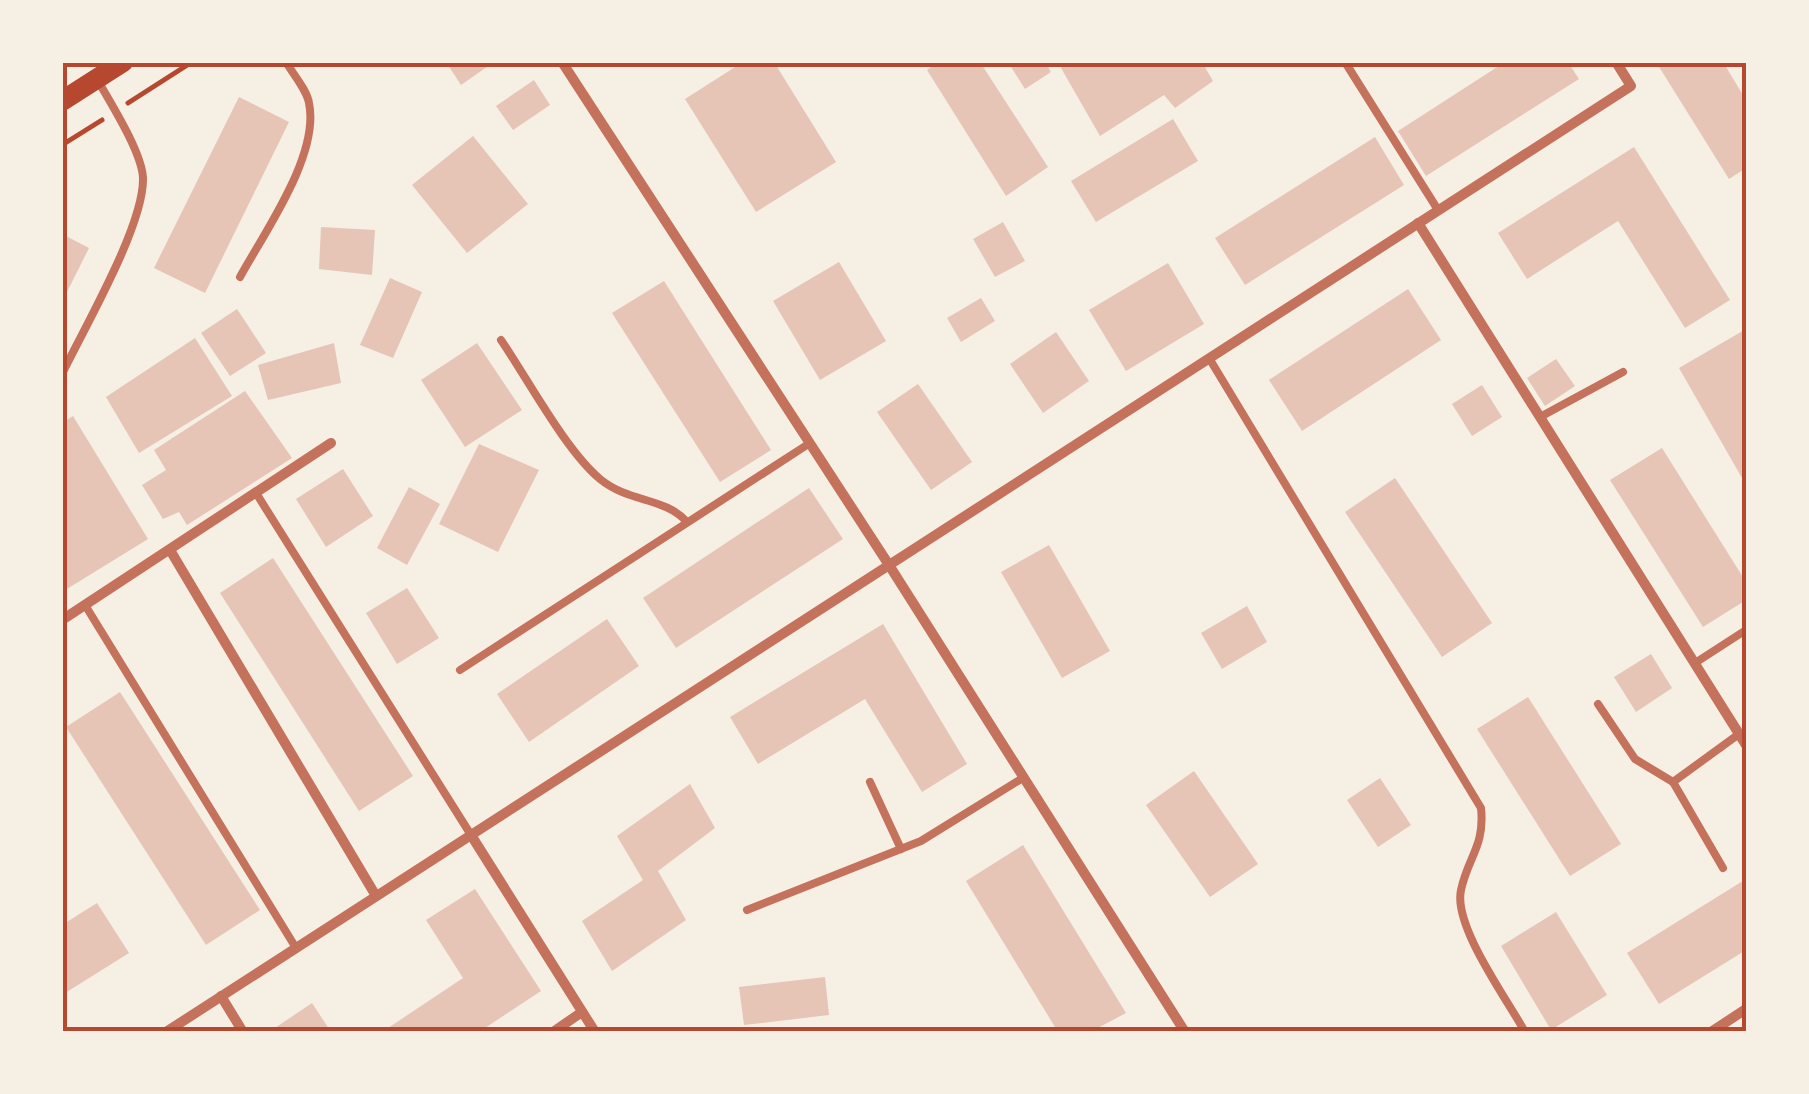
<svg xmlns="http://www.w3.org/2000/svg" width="1809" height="1094" font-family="Lato,sans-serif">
	<rect width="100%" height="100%" fill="#f6efe4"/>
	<g fill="#e6c5b7">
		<polygon points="446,62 494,62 461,85"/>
		<polygon points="743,62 774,62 836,162 756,212 685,99"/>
		<polygon points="939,62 980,62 1048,167 1006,196 927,70"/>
		<polygon points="1008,62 1045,62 1051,72 1025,89"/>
		<polygon points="1070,62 1202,62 1213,81 1175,108 1164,95 1100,136 1061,68"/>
		<polygon points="1505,62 1568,62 1579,79 1426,176 1398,131"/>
		<polygon points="1656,62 1723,62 1746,100 1746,168 1729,179"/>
		<polygon points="534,80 550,105 513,130 496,106"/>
		<polygon points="239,97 289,122 205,293 154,268"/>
		<polygon points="1173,119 1198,161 1096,222 1071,181"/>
		<polygon points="473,136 528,204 467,253 412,185"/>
		<polygon points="1375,137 1404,185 1245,285 1215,238"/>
		<polygon points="1634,147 1730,300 1685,328 1618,221 1527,279 1498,233"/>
		<polygon points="1003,222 1025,261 995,277 973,239"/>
		<polygon points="321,227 375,230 372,275 319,269"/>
		<polygon points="62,234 89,248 62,302"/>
		<polygon points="839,262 886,341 820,380 773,301"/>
		<polygon points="1168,263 1204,324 1126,371 1089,310"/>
		<polygon points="390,278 422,292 393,358 360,345"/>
		<polygon points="664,281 771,450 720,482 612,313"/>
		<polygon points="1408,289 1441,340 1302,431 1269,380"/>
		<polygon points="981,298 995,321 961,342 947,318"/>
		<polygon points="237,309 266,353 230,376 201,333"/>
		<polygon points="1746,329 1746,485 1679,368"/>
		<polygon points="1056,332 1089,381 1043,413 1010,364"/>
		<polygon points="195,338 232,396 139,453 106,397"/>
		<polygon points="334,343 341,383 268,400 258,365"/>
		<polygon points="477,343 522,410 465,447 421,380"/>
		<polygon points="1556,359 1575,386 1545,406 1527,378"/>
		<polygon points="918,384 972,462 931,490 877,412"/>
		<polygon points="1482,385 1502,417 1472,436 1452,404"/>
		<polygon points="245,391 292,458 187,525 179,512 163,519 142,485 166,470 154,450"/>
		<polygon points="73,416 148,539 62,592 62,423"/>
		<polygon points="479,444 539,470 498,552 439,524"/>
		<polygon points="1662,448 1746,582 1746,600 1703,627 1610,480"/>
		<polygon points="343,469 373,516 326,547 296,499"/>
		<polygon points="1395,478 1492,623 1442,657 1345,512"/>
		<polygon points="409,487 440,504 407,565 377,548"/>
		<polygon points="809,488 843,539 676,648 643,598"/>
		<polygon points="1049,545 1110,651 1062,678 1001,572"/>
		<polygon points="273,558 413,776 359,811 220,593"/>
		<polygon points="407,588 439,638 397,664 366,613"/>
		<polygon points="1247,606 1267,642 1222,669 1201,633"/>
		<polygon points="607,619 639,666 529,742 497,694"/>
		<polygon points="883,624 967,764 922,792 865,699 758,764 730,717"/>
		<polygon points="1651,654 1672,688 1636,712 1614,677"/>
		<polygon points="120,692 260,910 206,945 66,727"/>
		<polygon points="1528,697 1621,844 1570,876 1477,729"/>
		<polygon points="1194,771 1258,864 1210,897 1146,805"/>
		<polygon points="1380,778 1411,825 1378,847 1347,800"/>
		<polygon points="690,784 715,828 658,871 686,920 612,971 582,921 643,880 617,836"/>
		<polygon points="1023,845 1126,1013 1090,1032 1058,1032 966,881"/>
		<polygon points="1746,879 1746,950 1659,1004 1627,953"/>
		<polygon points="475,889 541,991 479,1032 382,1032 463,978 426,920"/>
		<polygon points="97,903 129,953 62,995 62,925"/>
		<polygon points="1556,912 1607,995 1551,1030 1501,946"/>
		<polygon points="825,977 829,1015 744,1025 739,987"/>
		<polygon points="312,1003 331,1032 269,1032"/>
	</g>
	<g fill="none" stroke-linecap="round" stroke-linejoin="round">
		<g stroke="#b5482f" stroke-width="5">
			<polyline points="128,103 192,62"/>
			<polyline points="62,145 102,120"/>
		</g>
		<g stroke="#c5725c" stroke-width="8">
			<polyline points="1345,62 1438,210"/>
			<path d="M240 277C264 233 320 155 309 103 307 90 293 74 286 62"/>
			<path d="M501 340C527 378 566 451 600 479 629 503 665 497 687 522"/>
			<path d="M1209 358 1481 808C1485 846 1468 857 1461 890 1453 926 1507 999 1525 1032"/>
			<path d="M62 374C84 328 144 226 143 178 142 152 110 102 97 79"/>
			<polyline points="1540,417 1623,372"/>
			<polyline points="256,493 471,835"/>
			<polyline points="85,605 296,948"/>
			<polyline points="1695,663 1746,630"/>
			<polyline points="460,670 810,443"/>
			<polyline points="1598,704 1635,759 1673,782"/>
			<polyline points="870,782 901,849"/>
			<polyline points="1723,868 1673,782 1739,734"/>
			<polyline points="747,910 921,841 1021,779"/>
		</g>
		<g stroke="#c5725c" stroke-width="10">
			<polyline points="562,62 889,565 1185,1032"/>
			<polyline points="1418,223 1746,745"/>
			<polyline points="170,550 376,896"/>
			<polyline points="62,620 331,443"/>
			<polyline points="471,835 595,1032"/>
			<polyline points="221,996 243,1032"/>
			<polyline points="166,1032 1631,86 1616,62"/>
			<polyline points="553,1032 582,1012"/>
			<polyline points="1711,1032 1746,1009"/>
		</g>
		<polyline stroke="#b5482f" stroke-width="20" points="62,101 123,62"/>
	</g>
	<rect width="1809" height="1094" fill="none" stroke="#f6efe4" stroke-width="130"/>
	<rect x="65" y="65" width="1679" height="964" fill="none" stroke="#b5482f" stroke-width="4"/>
</svg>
